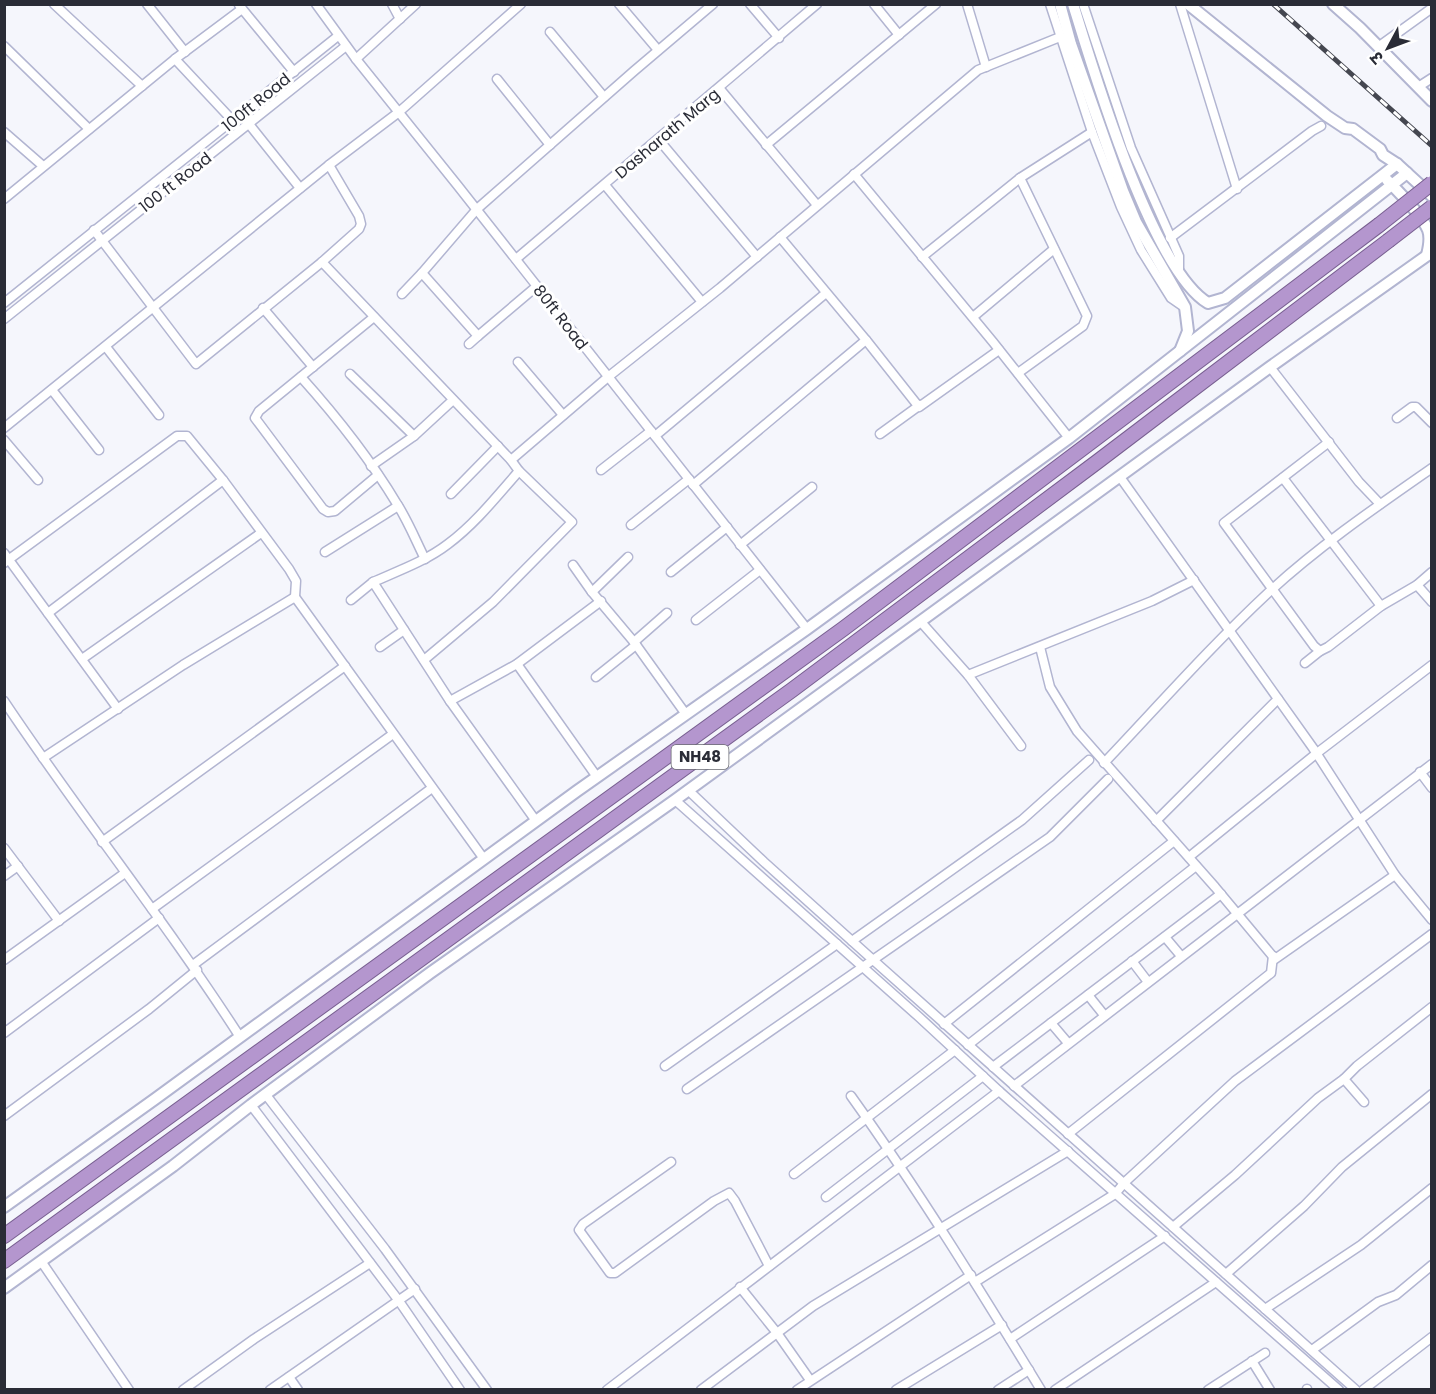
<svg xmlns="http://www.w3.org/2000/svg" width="1436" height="1394" font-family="Poppins,'Noto Sans Devanagari',sans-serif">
	<rect width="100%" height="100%" fill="#f5f6fc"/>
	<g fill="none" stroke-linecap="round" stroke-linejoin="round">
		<defs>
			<g id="minor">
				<polyline points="54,4 142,86"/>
				<polyline points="147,4 185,52"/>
				<polyline points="316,4 356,59 458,186 807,629"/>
				<polyline points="392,4 400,19"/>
				<polyline points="619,4 658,50"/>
				<polyline points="750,4 779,38"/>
				<polyline points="874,4 899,35"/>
				<polyline points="967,4 986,67"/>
				<polyline points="1050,4 1092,132 1121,207 1141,250 1171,298 1184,307"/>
				<polyline points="1083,4 1131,148 1179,256 1179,271"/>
				<polyline points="1180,4 1237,189"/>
				<polyline points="239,5 294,72"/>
				<polyline points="550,32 604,97"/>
				<polyline points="4,46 89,129"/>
				<polyline points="1378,47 1432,8"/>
				<polyline points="175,59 233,121"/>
				<polyline points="356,59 416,4"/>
				<polyline points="497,79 550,145"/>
				<polyline points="1418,87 1432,78"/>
				<polyline points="720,89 817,205"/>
				<polyline points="241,114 300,188"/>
				<polyline points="4,132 43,166"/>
				<polyline points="659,140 757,257"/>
				<polyline points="766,145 936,4"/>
				<polyline points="854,174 993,342 1069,438"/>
				<polyline points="605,185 702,302"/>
				<polyline points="4,199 175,59 242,9"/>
				<polyline points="94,230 196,364 322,262 359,229 361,224 359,216 329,165"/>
				<polyline points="780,237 866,340 919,407 999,350"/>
				<polyline points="1170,238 1312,131 1321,126"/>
				<polyline points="922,257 1020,178 1092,132"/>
				<polyline points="516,259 817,4"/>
				<polyline points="322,262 511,460 519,471 572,522 493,602 424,660"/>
				<polyline points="537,286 478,336 422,273 477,209 634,71 713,4"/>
				<polyline points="402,294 422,273"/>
				<polyline points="4,303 338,36"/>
				<polyline points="263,308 313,367"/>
				<polyline points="374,317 259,411 255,418 323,509 328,512 335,511 378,475"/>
				<polyline points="973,317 1054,249"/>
				<polyline points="4,319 346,46"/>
				<polyline points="469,344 478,336"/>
				<polyline points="106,347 159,415"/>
				<polyline points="518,362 563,415"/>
				<polyline points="1270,367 1359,482 1380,504"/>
				<polyline points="1018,373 1083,326 1087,316 1020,178"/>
				<polyline points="350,374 414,436"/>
				<path d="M301 377C336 416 370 459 397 504 408 521 416 541 425 559"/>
				<polyline points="52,390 99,450"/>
				<polyline points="1397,418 1412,407 1416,407 1432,423"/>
				<polyline points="4,428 329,165 399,112 521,4"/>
				<polyline points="880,434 920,405"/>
				<polyline points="655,436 826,293"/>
				<polyline points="4,440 38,480"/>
				<polyline points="1329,442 1224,523 1314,646 1320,651 1328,647 1381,606 1417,585 1432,572"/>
				<polyline points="511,460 608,377 720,288 978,70 1060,37"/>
				<polyline points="371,466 414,436 453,400"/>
				<polyline points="601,470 651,431"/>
				<path d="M519 471C497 496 475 524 448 544 426 561 398 571 373 582L450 701 536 821"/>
				<polyline points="1120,477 1313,748 1395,875 1432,920"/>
				<polyline points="1283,478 1381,606"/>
				<polyline points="693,485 866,340"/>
				<polyline points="451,494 498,446"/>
				<polyline points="631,525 689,479"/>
				<polyline points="740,545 812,487"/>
				<polyline points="325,552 398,506"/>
				<polyline points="4,553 118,709"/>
				<polyline points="4,563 177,436 187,436 223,480 289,569 296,581 295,597 484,859"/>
				<polyline points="573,565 592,592 634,642 685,713"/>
				<polyline points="671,572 727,527"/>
				<polyline points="1417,585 1432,602"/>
				<polyline points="592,592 628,557"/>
				<polyline points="351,600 373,582"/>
				<polyline points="48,613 223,480"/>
				<polyline points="696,620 760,570"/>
				<polyline points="921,622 968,675 1021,746"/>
				<polyline points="634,642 667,613"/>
				<polyline points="380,647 404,630"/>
				<polyline points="1040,647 1050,687 1077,731 1215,887 1275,959 1395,875"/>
				<polyline points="82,659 261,533"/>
				<polyline points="1305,663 1320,651"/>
				<polyline points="517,664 597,777"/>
				<polyline points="968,675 1152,601 1194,580"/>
				<polyline points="596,677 636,645"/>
				<path d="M4 701C80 815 166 922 240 1037"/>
				<polyline points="450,701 517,664 601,601"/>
				<polyline points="43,758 183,665 295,597"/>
				<path d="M1104 763C1159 705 1211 646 1269 592 1319 546 1376 507 1432 468"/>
				<polyline points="1420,772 1432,788"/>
				<polyline points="688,790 764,862 872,959 1356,1390"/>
				<polyline points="675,800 919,1017 999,1091 1339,1390"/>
				<polyline points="1156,821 1278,699"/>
				<polyline points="102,842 345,666"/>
				<polyline points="4,848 59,921"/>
				<polyline points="1189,857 1317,753 1432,665"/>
				<polyline points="4,876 18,866"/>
				<polyline points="152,909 393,734"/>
				<polyline points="1165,937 1181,956"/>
				<polyline points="852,941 1022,820 1089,760"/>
				<polyline points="4,960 125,873"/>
				<polyline points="1132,961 1148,982"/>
				<polyline points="193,965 432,788"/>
				<polyline points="1088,995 1104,1015"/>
				<polyline points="1051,1023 1068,1043"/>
				<polyline points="944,1024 1174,841"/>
				<polyline points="4,1033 159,918"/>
				<polyline points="968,1045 1196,866"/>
				<polyline points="665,1066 837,944"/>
				<polyline points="993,1067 1221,894"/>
				<polyline points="1014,1086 1432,764"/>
				<polyline points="687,1089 1050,837 1108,779"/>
				<polyline points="266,1095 385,1249 487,1390"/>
				<path d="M851 1096C919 1191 980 1290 1041 1390"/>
				<polyline points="1364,1102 1344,1079 1357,1066 1432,1007"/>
				<polyline points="251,1105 399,1301 460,1390"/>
				<polyline points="4,1116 149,1009 197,970"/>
				<polyline points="1068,1134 1271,973 1273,956"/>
				<polyline points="671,1162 583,1224 579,1230 610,1273 615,1273 714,1201 729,1193 735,1201 769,1266"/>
				<polyline points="794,1174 955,1050"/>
				<polyline points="826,1197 983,1076"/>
				<polyline points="1173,1227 1235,1175 1318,1098 1344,1079"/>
				<polyline points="41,1261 129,1390"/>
				<polyline points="1226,1274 1304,1206 1342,1167 1432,1094"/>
				<polyline points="975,1282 1115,1194 1125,1182 1235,1081 1432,934"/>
				<polyline points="740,1287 777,1333 810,1380"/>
				<polyline points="1265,1309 1361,1245 1432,1188"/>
				<polyline points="1010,1339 1165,1236"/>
				<polyline points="1312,1350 1378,1302 1396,1295 1432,1265"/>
				<polyline points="1252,1361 1270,1390"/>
				<polyline points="289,1377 298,1390"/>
				<polyline points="183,1390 254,1339 370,1263"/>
				<polyline points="270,1390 415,1289"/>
				<polyline points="607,1390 999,1091"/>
				<polyline points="701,1390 813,1306 1068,1151"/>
				<polyline points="797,1390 971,1275"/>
				<polyline points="896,1390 1002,1325"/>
				<polyline points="998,1390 1029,1370"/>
				<polyline points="1055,1390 1216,1282"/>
				<polyline points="1208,1390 1265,1353"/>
				<polyline points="1307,1390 1307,1389"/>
				<polyline points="1363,1390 1432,1337"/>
			</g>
			<g id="tertiary">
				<polyline points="1060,4 1071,44 1123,191 1136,222 1185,307 1188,331 1180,351"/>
				<path d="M1073 4C1093 69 1152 270 1208 303L1225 298 1397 164"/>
				<polyline points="1188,4 1327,116 1345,128 1353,129 1380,149 1383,155 1397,164 1432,196"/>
				<polyline points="1333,4 1360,28 1432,101"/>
				<path d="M1387 180C1399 192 1422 215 1428 230 1431 238 1429 247 1427 255"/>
				<polyline points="4,1207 155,1099 577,791 807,629 1069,438 1407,173"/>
				<polyline points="4,1288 173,1166 251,1105 430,973 675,800 1270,367 1432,252"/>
			</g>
			<g id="trunk">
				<polyline points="4,1236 843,629 1379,225"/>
				<polyline points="4,1261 792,690 1097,462 1388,241"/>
			</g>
		</defs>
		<use href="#minor" stroke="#b2b5d1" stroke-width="11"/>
		<use href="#tertiary" stroke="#b2b5d1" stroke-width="14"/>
		<use href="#trunk" stroke="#785f90" stroke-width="16"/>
		<use href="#minor" stroke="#fff" stroke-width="8"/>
		<use href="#tertiary" stroke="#fff" stroke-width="10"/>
		<use href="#trunk" stroke="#b496ce" stroke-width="14"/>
		<defs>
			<polyline id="rail" points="1273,4 1432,146"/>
		</defs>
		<use href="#rail" stroke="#454750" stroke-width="5"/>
		<use href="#rail" stroke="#fff" stroke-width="3" stroke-dasharray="9" stroke-linecap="butt"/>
		<defs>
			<g id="trunk-bridge">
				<polyline points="1379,225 1432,183"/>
				<polyline points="1388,241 1432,207"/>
			</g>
		</defs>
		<use href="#trunk-bridge" stroke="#785f90" stroke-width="16" stroke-linecap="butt"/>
		<use href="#trunk-bridge" stroke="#b496ce" stroke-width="14"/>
	</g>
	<g text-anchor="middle" stroke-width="6" stroke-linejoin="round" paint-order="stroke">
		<rect fill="#fff" stroke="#6a6b72" stroke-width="1.5" x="671.5" y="745" width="57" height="24" rx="4.5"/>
		<g font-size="15" font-weight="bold" fill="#2a2c36">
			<text x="700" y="762">NH48</text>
		</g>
		<g font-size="16" fill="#2a2c36" stroke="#fff">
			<text transform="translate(256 102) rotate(-39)" y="6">100ft Road</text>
			<text transform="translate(667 133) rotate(-40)" y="6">Dasharath Marg</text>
			<text transform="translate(175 182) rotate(-38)" y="6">100 ft Road</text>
			<text transform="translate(561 317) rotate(52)" y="6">80ft Road</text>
		</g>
	</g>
	<rect width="1436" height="1394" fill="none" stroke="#2a2c36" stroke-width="12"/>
	<g transform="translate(1388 48) rotate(229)" stroke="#ffffff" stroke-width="4.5" paint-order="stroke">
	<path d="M0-4.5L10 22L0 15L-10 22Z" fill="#2a2c36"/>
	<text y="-9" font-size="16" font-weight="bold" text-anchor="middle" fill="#2a2c36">उ</text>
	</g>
</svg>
